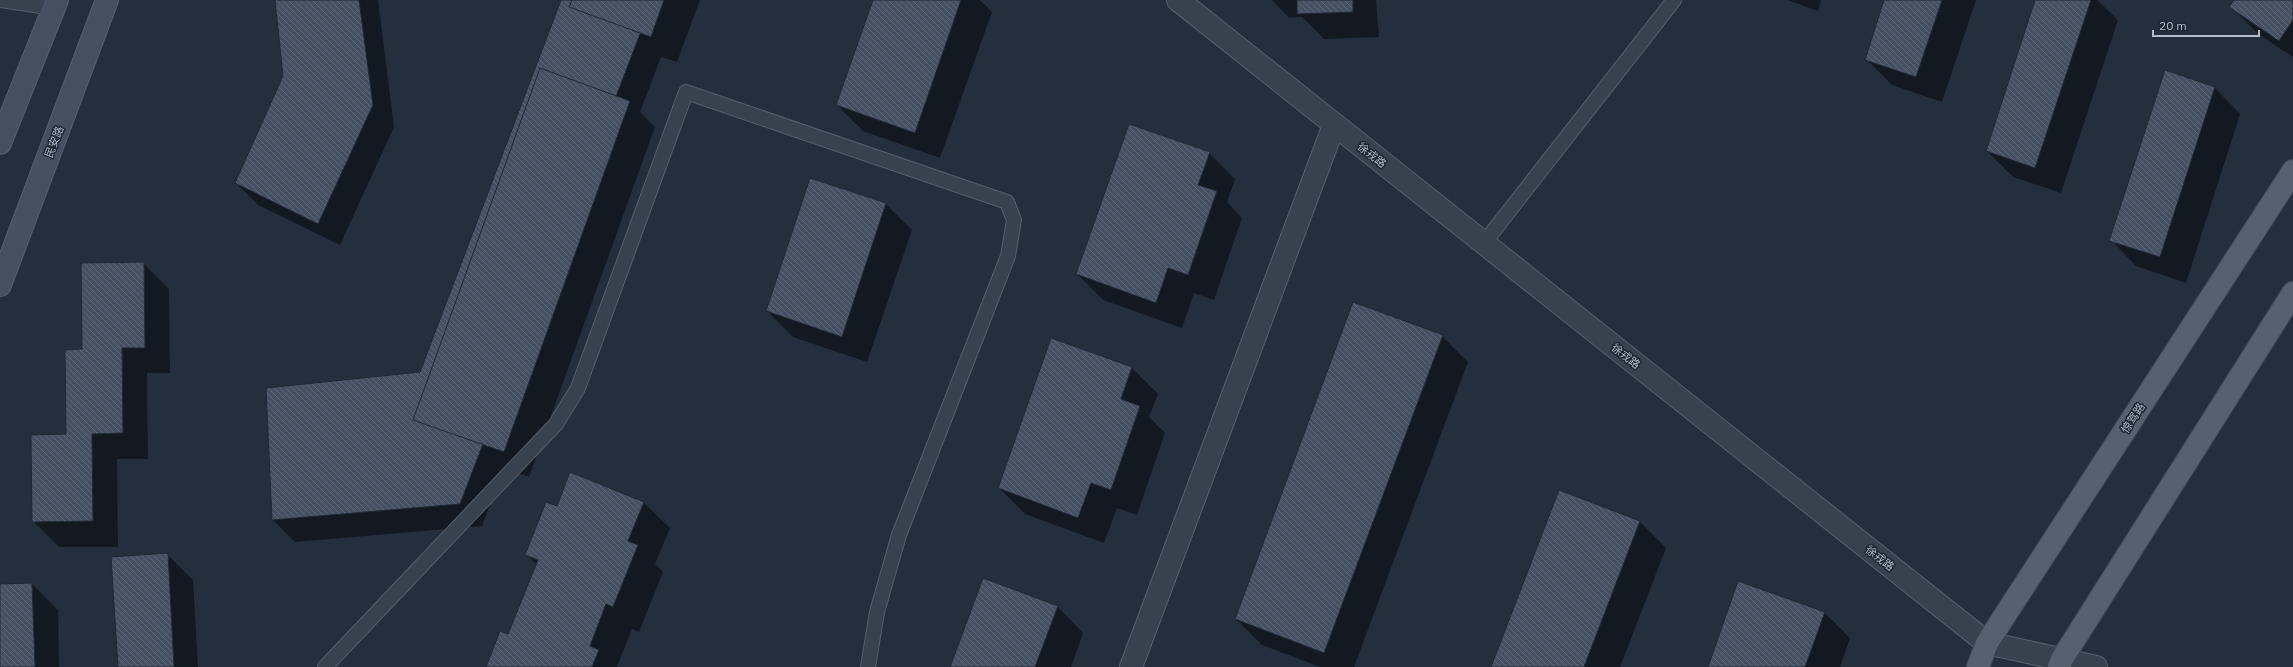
<svg xmlns="http://www.w3.org/2000/svg" width="2293" height="667" font-family="'IBM Plex Sans','Noto Sans SC',sans-serif">
	<defs>
		<pattern id="building-back-hatch" width="6" height="6" patternUnits="userSpaceOnUse"><rect width="6" height="6" fill="#455162"/><path d="M-1 5l2 2M0 0l6 6M5-1l2 2" fill="none" stroke="#5d6877"/></pattern>
	</defs>
	<rect width="100%" height="100%" fill="#242f3e"/>
	<g fill="#0007">
		<polygon points="276,0 378,0 394,127 340,245 258,205 236,183 284,76"/>
		<polygon points="562,0 700,0 677,62 661,57 640,112 655,127 529,477 504,468 482,526 295,542 273,520 267,389 421,373"/>
		<polygon points="874,0 980,0 992,12 940,158 863,131 837,105"/>
		<polygon points="1272,0 1376,0 1379,37 1324,39 1302,17 1289,18"/>
		<polygon points="1787,0 1821,0 1818,11"/>
		<polygon points="1885,0 1976,0 1942,102 1892,85 1866,59"/>
		<polygon points="2036,0 2097,0 2118,20 2061,193 2013,177 1987,151"/>
		<polygon points="2236,0 2293,0 2293,57 2257,33 2231,7"/>
		<polygon points="2215,88 2240,114 2186,283 2136,266 2111,240"/>
		<polygon points="1209,153 1235,179 1227,202 1242,218 1214,300 1194,293 1182,328 1103,300 1077,274"/>
		<polygon points="886,204 912,230 867,362 793,337 767,311"/>
		<polygon points="143,263 169,289 170,373 147,373 148,459 117,459 118,547 59,547 33,521 67,435 83,350"/>
		<polygon points="1442,336 1468,362 1354,667 1320,667 1262,645 1236,619"/>
		<polygon points="1052,339 1132,368 1158,394 1149,417 1165,433 1137,515 1117,508 1104,543 1025,514 999,488"/>
		<polygon points="571,473 644,503 670,528 655,564 663,572 639,632 632,629 617,667 487,667 509,635 537,565 526,554 557,508"/>
		<polygon points="1560,491 1640,522 1666,548 1620,667 1492,667"/>
		<polygon points="167,554 193,580 198,667 119,667"/>
		<polygon points="32,584 58,610 59,667 0,667 0,585"/>
		<polygon points="1058,607 1083,633 1071,667 951,667"/>
		<polygon points="1824,612 1850,638 1840,667 1709,667"/>
	</g>
	<g fill="url(#building-back-hatch)" stroke="#1f2835">
		<polygon points="275,0 359,0 373,105 318,224 235,183 283,76"/>
		<polygon points="561,0 653,0 460,504 272,520 266,388 420,372"/>
		<polygon points="572,0 664,0 651,37 569,7"/>
		<polygon points="873,0 961,0 915,133 836,105"/>
		<polygon points="1297,0 1353,0 1353,12 1297,14"/>
		<polygon points="1884,0 1942,0 1916,77 1865,60"/>
		<polygon points="2035,0 2091,0 2035,168 1986,151"/>
		<polygon points="2234,0 2293,0 2293,20 2279,41 2229,7"/>
		<polygon points="540,68 630,101 504,452 413,420"/>
		<polygon points="2165,70 2215,87 2160,257 2109,241"/>
		<polygon points="1129,124 1210,152 1198,185 1217,191 1188,275 1168,268 1156,303 1076,274"/>
		<polygon points="810,178 886,203 842,337 766,311"/>
		<polygon points="144,262 145,348 122,348 123,433 92,434 93,521 32,522 31,435 66,434 65,350 82,349 81,263"/>
		<polygon points="1353,302 1443,335 1324,653 1235,619"/>
		<polygon points="1051,338 1132,367 1121,399 1140,406 1111,490 1091,483 1078,518 998,488"/>
		<polygon points="570,472 644,502 628,541 638,545 613,607 606,604 590,646 599,650 592,667 486,667 500,631 508,634 538,560 525,555 546,502 557,506"/>
		<polygon points="1559,490 1640,521 1584,667 1491,667"/>
		<polygon points="168,553 174,667 118,667 111,557"/>
		<polygon points="983,578 1058,606 1035,667 950,667"/>
		<polygon points="1738,581 1825,612 1805,667 1708,667"/>
		<polygon points="32,583 35,667 0,667 0,584"/>
	</g>
	<g fill="none" stroke-linecap="round" stroke-linejoin="round">
		<defs>
			<g id="service">
				<polyline points="0,0 54,8"/>
				<polyline points="1484,243 1674,0"/>
				<polyline points="325,667 556,424 578,388 686,92 1007,202 1014,220 1008,256 899,535 877,612 868,667"/>
			</g>
			<polyline id="minor" points="1131,667 1334,125"/>
			<polyline id="tertiary" points="1178,0 1987,643 2096,667"/>
			<g id="secondary">
				<polyline points="0,143 57,0"/>
				<polyline points="0,285 107,0"/>
			</g>
			<g id="primary">
				<polyline points="1978,667 1987,643 2293,171"/>
				<polyline points="2059,667 2062,659 2293,293"/>
			</g>
		</defs>
		<use href="#service" stroke="#565f6c" stroke-width="16"/>
		<use href="#minor" stroke="#565f6c" stroke-width="24"/>
		<use href="#tertiary" stroke="#565f6c" stroke-width="24"/>
		<use href="#secondary" stroke="#565f6c" stroke-width="24"/>
		<use href="#primary" stroke="#414a57" stroke-width="24"/>
		<use href="#service" stroke="#38414e" stroke-width="14"/>
		<use href="#minor" stroke="#38414e" stroke-width="22"/>
		<use href="#tertiary" stroke="#38414e" stroke-width="22"/>
		<use href="#secondary" stroke="#465061" stroke-width="22"/>
		<use href="#primary" stroke="#56606e" stroke-width="22"/>
	</g>
	<g text-anchor="middle" stroke-width="3" stroke-linejoin="round" paint-order="stroke">
		<g font-size="11" fill="#b4bcc9" stroke="#1d2633">
			<text transform="translate(54 142) rotate(-69)" y="4">民安路</text>
			<text transform="translate(1372 155) rotate(38)" y="4">徐戎路</text>
			<text transform="translate(1626 356) rotate(38)" y="4">徐戎路</text>
			<text transform="translate(2133 418) rotate(-57)" y="4">惊驾路</text>
			<text transform="translate(1880 558) rotate(38)" y="4">徐戎路</text>
		</g>
	</g>
	<path d="M2153 30v6h106v-6" fill="none" stroke="#b4bcc9" stroke-width="2"/>
	<text x="2159" y="30" font-size="12" fill="#b4bcc9" stroke="#1d2633" stroke-width="3" paint-order="stroke">20 m</text>
</svg>
